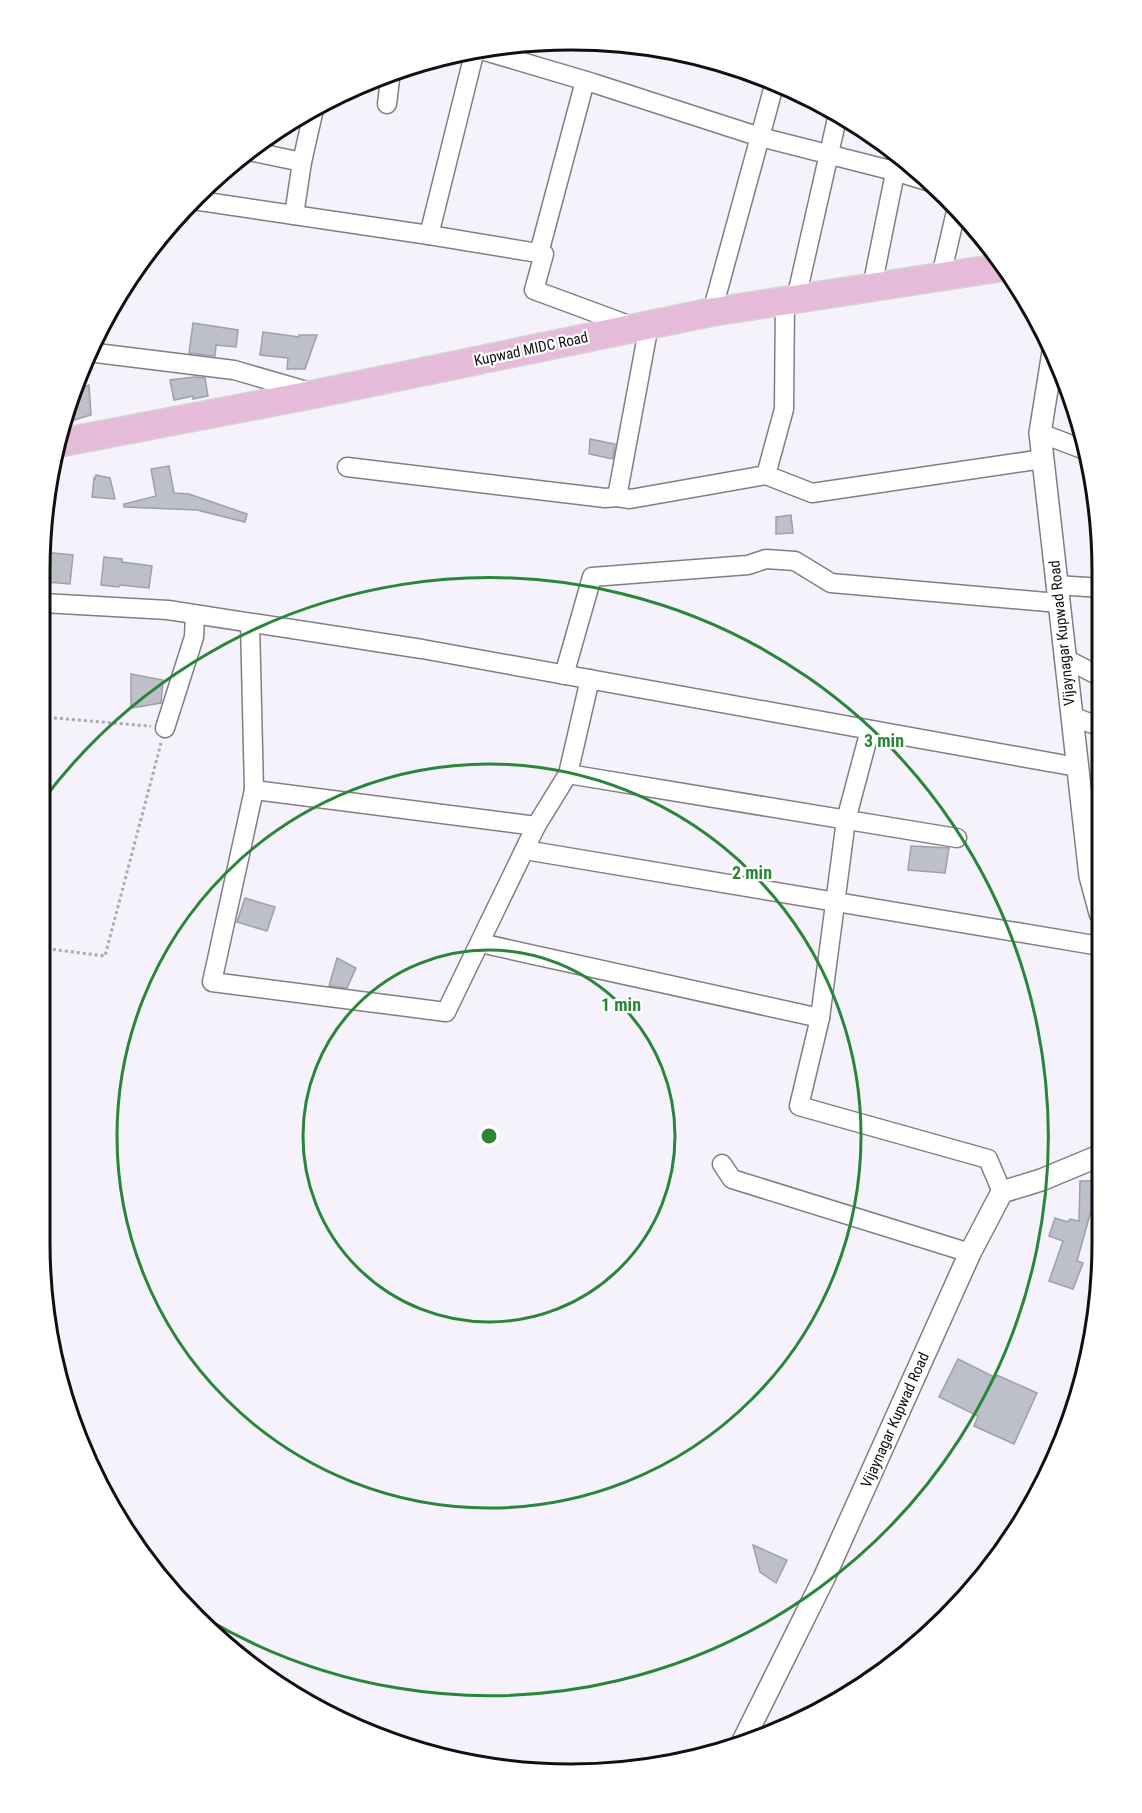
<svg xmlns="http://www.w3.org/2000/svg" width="1142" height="1813" font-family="'Roboto Condensed',sans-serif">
	<rect width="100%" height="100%" fill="#f6f2fb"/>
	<g fill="#bdc0c9" stroke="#9da0a8" stroke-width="1.5">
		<polygon points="193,323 238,330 236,347 216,345 215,356 189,353"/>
		<polygon points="263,332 299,337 299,335 317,335 305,369 287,369 288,358 260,355"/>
		<polygon points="195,377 205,378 208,396 193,399 193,396 174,400 170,380"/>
		<polygon points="89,385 91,415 71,421 70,405 74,390"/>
		<polygon points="590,439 615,444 613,459 589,454"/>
		<polygon points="169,466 174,493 189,494 247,514 245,522 197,510 124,507 124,504 156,496 151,469"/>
		<polygon points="96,475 110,478 115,499 92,497 94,478 95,479"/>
		<polygon points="791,515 793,533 776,534 776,517"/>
		<polygon points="43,552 73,555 70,584 47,582 49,565 43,565"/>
		<polygon points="104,557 122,559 122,562 152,566 149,588 120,585 119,587 101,585"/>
		<polygon points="131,674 163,680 161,703 131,708"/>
		<polygon points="911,846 949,848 945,873 908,870"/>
		<polygon points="245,898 275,907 267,931 237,922"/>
		<polygon points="337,958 356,968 347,988 329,986"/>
		<polygon points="1080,1181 1092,1181 1091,1211 1077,1261 1083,1263 1073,1289 1049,1281 1063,1241 1049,1236 1055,1218 1068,1222 1070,1219 1079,1221"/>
		<polygon points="958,1359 996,1378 997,1375 1037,1393 1014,1444 974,1426 978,1416 939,1397"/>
		<polygon points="753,1545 787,1560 776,1583 760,1572"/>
	</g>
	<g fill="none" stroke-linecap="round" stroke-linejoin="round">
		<defs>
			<g id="minor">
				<polyline points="478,49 593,83 760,137 894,171 930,182"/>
				<polyline points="387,104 391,71"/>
				<polyline points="249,151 302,162 294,215"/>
				<polyline points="302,162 314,109 311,108"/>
				<polyline points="193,200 429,235 544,254 534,290 634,327"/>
				<polyline points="429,235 475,50"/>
				<polyline points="539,253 585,81"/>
				<polyline points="941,276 957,207"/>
				<polyline points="872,287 899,153"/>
				<polyline points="796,299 838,114"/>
				<polyline points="785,300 784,409 766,475 812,493 1043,459"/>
				<polyline points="712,312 775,82"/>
				<polyline points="88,352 234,370 310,392"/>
				<polyline points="1040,433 1085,450"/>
				<polyline points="347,467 605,498 617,497 630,499 766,475"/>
				<polyline points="617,497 649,325"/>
				<polyline points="1056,585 1102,588"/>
				<polyline points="43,603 168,610 422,649 1077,767"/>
				<polyline points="250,623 254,790 536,826 568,774"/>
				<polyline points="1064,658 1101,677"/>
				<polyline points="564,675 592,577 748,565 766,559 795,561 831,583 1058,603"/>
				<polyline points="590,679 568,774 957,838"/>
				<polyline points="1071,716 1101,727"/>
				<polyline points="165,728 194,637 195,615"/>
				<polyline points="870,730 846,820 820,1018 799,1106 988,1159 1002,1192"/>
				<polyline points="254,790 212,982 446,1012 536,826"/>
				<polyline points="1086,840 1100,845"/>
				<polyline points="525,850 1100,946"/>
				<polyline points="480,943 820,1018"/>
				<polyline points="722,1164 732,1179 970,1253"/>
			</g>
			<g id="tertiary">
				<polyline points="1053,352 1040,433 1090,876 1100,913"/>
				<polyline points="743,1741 824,1578 970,1253 1002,1192 1041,1180 1099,1156"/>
			</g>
			<polyline id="primary" points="59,443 315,394 712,312 1004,267"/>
		</defs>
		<use href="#minor" stroke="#817d85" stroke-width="21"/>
		<use href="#tertiary" stroke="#817d85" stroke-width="24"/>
		<use href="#primary" stroke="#d4d4d4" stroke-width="30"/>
		<g stroke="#aca9b0" stroke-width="3" stroke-dasharray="3 3" stroke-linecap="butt">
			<polyline points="42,717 151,726"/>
			<polyline points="41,948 105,956 161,743"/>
		</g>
		<use href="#minor" stroke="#fff" stroke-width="18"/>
		<use href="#tertiary" stroke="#fff" stroke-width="21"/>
		<use href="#primary" stroke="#e6bbda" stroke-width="27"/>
	</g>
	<g fill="none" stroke="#298638" stroke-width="3">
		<circle cx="489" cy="1136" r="186"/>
		<circle cx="489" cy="1136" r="372"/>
		<path d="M43 800A559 559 0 1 1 205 1618"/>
	</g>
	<g text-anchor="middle" stroke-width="4.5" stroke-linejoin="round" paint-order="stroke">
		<g font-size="15" fill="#110f12" stroke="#fff">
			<text transform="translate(531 349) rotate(-12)" y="5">Kupwad MIDC Road</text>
			<text transform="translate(1062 633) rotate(-96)" y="5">Vijaynagar Kupwad Road</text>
			<text transform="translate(895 1420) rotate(-66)" y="5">Vijaynagar Kupwad Road</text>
		</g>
	</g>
	<path d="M0 0H1142V1813H0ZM571 50H571A521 521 0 0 1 1092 571V1243A521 521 0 0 1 571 1764H571A521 521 0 0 1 50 1243V571A521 521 0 0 1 571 50Z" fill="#fff" fill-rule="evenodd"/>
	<path fill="none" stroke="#110f12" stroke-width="3" d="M571 50H571A521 521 0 0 1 1092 571V1243A521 521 0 0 1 571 1764H571A521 521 0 0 1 50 1243V571A521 521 0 0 1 571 50Z"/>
	<circle cx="489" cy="1136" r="9" fill="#298638" stroke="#fff" stroke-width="3"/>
	<g font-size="18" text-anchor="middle" font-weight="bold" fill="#298638" stroke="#fff" stroke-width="4.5" stroke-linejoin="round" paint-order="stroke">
		<text x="884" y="747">3 min</text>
		<text x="752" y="879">2 min</text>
		<text x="621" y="1011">1 min</text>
	</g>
</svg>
